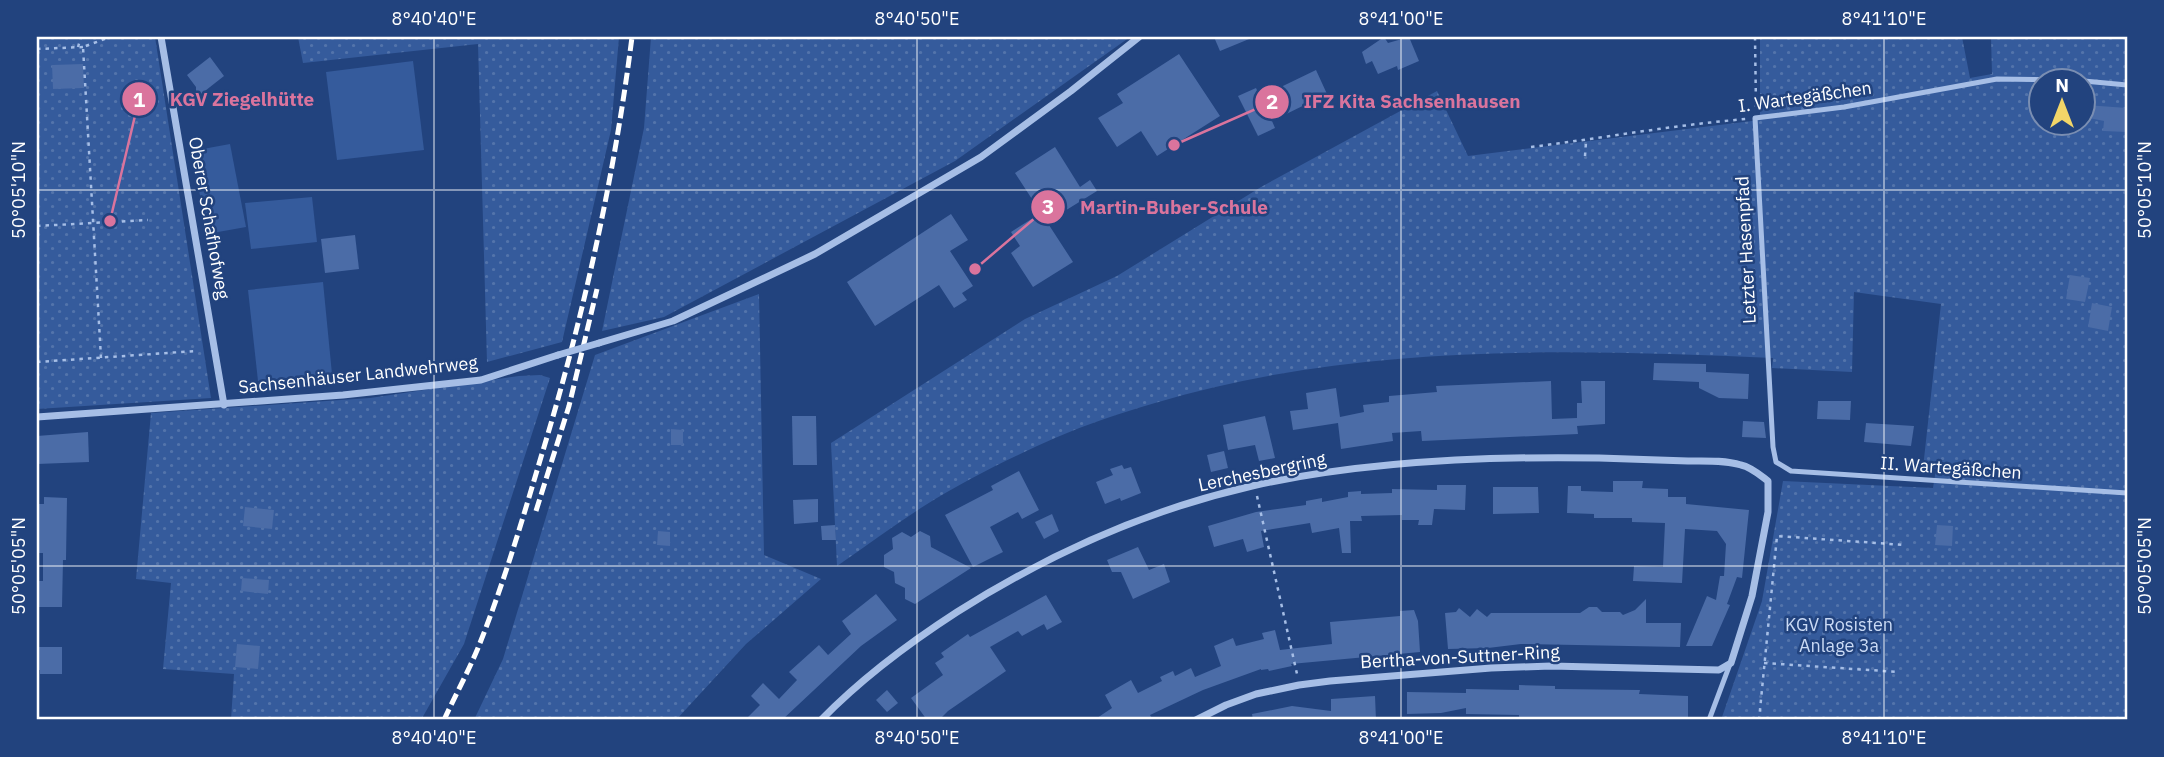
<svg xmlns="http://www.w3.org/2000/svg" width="2164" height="757" font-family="'IBM Plex Sans',sans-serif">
	<defs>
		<pattern id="garden-dots" width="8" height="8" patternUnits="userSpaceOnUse" patternTransform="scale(1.75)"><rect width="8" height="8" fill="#355b9c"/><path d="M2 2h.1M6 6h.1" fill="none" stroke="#5374ab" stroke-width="1.8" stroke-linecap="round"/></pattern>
	</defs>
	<rect width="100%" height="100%" fill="#22437e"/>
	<g fill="#355b9c">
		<polygon points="413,61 424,150 337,160 326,72"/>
		<polygon points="230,144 246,227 207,234 192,151"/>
		<polygon points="312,197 317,242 251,249 245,203"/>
		<polygon points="323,282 332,374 258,381 248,290"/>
	</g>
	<g fill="url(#garden-dots)" fill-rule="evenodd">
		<polygon points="37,37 155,37 211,398 37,409"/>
		<polygon points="298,37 619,37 611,130 562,342 487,362 478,44 303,63"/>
		<polygon points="651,37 1130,37 955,161 664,317 602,331 644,128"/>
		<path d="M1760 37H1962L1970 78 1992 74 1991 37H2127V720H1721L1762 601 1783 481 1933 488 1936 469 1923 468 1941 304 1854 292 1852 372 1772 368 1773 358C1566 349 1355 343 1155 403 1121 413 1087 424 1055 438 1010 458 965 480 924 506 894 525 866 546 837 566L831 443 1025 319 1117 276 1261 187 1437 91 1468 156 1760 120ZM2042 80H2084V122H2042Z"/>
		<polygon points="759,294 764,555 821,579 746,644 676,720 474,720 503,659 595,355"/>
		<polygon points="540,375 550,378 464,644 421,720 231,720 234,674 163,669 171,583 136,579 151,413 370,398 519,376"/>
	</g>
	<g fill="#4b6ca7">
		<polygon points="1214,37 1254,37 1220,51"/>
		<polygon points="1384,37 1388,43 1409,37 1419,61 1398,70 1397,66 1378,74 1372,61 1366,64 1362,52"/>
		<polygon points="1179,54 1220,116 1157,156 1141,131 1117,147 1098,118 1123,103 1117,94"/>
		<polygon points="210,57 224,76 196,98 196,87 187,75"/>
		<polygon points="83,64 84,88 53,89 52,65"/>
		<polygon points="1316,70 1327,94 1272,121 1275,128 1258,136 1238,96 1256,88 1260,97"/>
		<polygon points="2086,105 2127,108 2127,132 2103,131 2104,121 2084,117"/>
		<polygon points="1055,147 1080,187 1090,180 1097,191 1047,222 1073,262 1033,287 1011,253 1020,246 1011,232 1041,213 1015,173"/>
		<polygon points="951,214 968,240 950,251 973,286 962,293 967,300 954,308 939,285 875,326 847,282"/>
		<polygon points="355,235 359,269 325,273 321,239"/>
		<polygon points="2070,275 2090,278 2085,302 2066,299"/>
		<polygon points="2092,303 2112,307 2108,331 2088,327"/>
		<polygon points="1654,363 1706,364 1706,372 1749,374 1748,399 1719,398 1699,388 1699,382 1653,380"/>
		<polygon points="1551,381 1552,419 1577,418 1577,403 1582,403 1581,381 1605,381 1605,424 1577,426 1578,434 1422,441 1421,431 1392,433 1393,441 1341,449 1338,423 1293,430 1290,411 1308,409 1306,393 1336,388 1340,417 1364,412 1363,405 1389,402 1389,396 1437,392 1436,386"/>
		<polygon points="1818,401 1851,401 1850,420 1817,419"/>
		<polygon points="792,416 816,416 817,465 793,465"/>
		<polygon points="1265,416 1275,458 1259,461 1255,445 1228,450 1223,425"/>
		<polygon points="1743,421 1764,422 1766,438 1742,437"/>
		<polygon points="1866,423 1914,426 1911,446 1864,442"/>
		<polygon points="671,429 683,430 683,445 671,445"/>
		<polygon points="88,432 89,462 37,464 37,436"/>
		<polygon points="1224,451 1228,468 1211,472 1207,455"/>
		<polygon points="1122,465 1124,469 1131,467 1141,493 1121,501 1120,498 1105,504 1096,482 1113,475 1110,469"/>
		<polygon points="1019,471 1039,510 1022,519 1018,512 990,527 1003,552 973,567 945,515 993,490 991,486"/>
		<polygon points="1613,481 1643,481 1642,488 1668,489 1668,497 1686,497 1686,504 1749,510 1742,578 1737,577 1727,604 1730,605 1712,646 1686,646 1707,596 1716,600 1720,576 1724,576 1726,544 1717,531 1685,529 1682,583 1633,581 1634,566 1663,567 1665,523 1632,522 1632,518 1594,518 1594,514 1567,513 1568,486 1581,486 1581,491 1613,492"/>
		<polygon points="1437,485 1466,485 1465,510 1434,509 1432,525 1418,525 1419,520 1402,520 1402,515 1361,516 1362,521 1350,521 1351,553 1342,553 1339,528 1312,533 1310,523 1261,531 1264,547 1247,552 1243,539 1214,547 1208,526 1256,512 1306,505 1306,501 1322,498 1322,502 1348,497 1348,492 1361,491 1361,494 1392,493 1392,489 1437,490"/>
		<polygon points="1493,487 1538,487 1539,513 1493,514"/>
		<polygon points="44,497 67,498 66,560 63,560 62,607 37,607 37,581 43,581 43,553 37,553 37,504 44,504"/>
		<polygon points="818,499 818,522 794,524 793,500"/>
		<polygon points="245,507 274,510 272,529 243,526"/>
		<polygon points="1052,514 1059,531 1044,539 1035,522"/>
		<polygon points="835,525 836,540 822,540 821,526"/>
		<polygon points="1937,525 1953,526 1952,546 1935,545"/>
		<polygon points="658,531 670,532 670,546 657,545"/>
		<polygon points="920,531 930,536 931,547 971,568 915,604 905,599 905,588 895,583 894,572 884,567 884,555 893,549 892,538 902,532 911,537"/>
		<polygon points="1138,547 1149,570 1164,564 1170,582 1133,599 1121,572 1112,572 1107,560"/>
		<polygon points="242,578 269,580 268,594 241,591"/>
		<polygon points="876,594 897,620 861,646 782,720 745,720 760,705 751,696 763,683 779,699 797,680 789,672 819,645 828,655 851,634 842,621"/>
		<polygon points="1046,595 1062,622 1047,630 1044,624 1022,636 1018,631 990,647 1006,671 948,711 939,720 927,720 911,698 943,675 935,663 944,657 941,653 968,634 970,637"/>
		<polygon points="1646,599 1646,623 1681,623 1680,647 1521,644 1488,648 1448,649 1445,613 1456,612 1459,608 1470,617 1477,609 1487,617 1491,613 1580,613 1589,607 1597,607 1602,612 1620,612 1623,615 1635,610"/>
		<polygon points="1414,610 1418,621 1420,652 1291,664 1292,666 1269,671 1268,669 1261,670 1261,669 1203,690 1150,715 1153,720 1094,720 1112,708 1105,695 1131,680 1138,693 1162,681 1160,677 1173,671 1175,676 1191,668 1195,677 1221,666 1214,646 1233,638 1236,646 1264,639 1262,633 1275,630 1280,650 1332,644 1330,622 1400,616 1400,611"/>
		<polygon points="237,644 260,646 258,669 235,667"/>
		<polygon points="37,647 62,647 62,674 40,674 40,670 37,670"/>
		<polygon points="1519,685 1555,686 1555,689 1640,690 1639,694 1688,696 1688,720 1547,720 1519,719 1519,715 1466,714 1466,708 1441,713 1407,714 1407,692 1466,693 1466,689 1519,690"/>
		<polygon points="887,690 898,703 887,712 876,700"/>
		<polygon points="1375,696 1376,720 1253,720 1252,714 1292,706 1331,711 1331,699"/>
	</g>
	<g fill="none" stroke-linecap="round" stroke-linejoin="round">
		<g stroke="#a6bee6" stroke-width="2.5" stroke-dasharray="3.5 5" stroke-linecap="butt">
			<polyline points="1755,37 1756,107"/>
			<polyline points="78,47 81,37"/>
			<polyline points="37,49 83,47"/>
			<path d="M1531 147C1603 138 1674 125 1746 119"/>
			<polyline points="1585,156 1586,142"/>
			<polyline points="37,226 148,220"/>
			<polyline points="101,358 83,47 110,37"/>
			<polyline points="37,362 196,351"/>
			<polyline points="1257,496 1297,674"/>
			<polyline points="1764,663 1899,672"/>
			<polyline points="1759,720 1777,536 1905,545"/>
		</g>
		<g stroke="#a6bee6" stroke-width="5">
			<polyline points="2083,80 1997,79 1844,107 1755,118 1773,447 1776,462 1791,471 2127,493"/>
			<polyline points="2084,81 2127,85"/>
			<polyline points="1709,720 1730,664"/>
		</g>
		<g stroke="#a6bee6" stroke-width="7">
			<polyline points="161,37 224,405"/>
			<polyline points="599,343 673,321 815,254 981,157 1071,91 1139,37"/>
			<polyline points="37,417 343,395 481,380 558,355"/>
			<path d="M821 720C861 679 909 643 957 612 1047 555 1147 510 1252 486 1364 461 1484 456 1599 458 1629 459 1658 460 1688 461 1705 461 1725 460 1741 465 1751 467 1760 475 1768 481V512L1752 596 1731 663 1719 670 1551 666 1491 668 1330 681 1299 685 1256 694 1226 705 1196 720"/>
		</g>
		<g stroke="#fff" stroke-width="5" stroke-dasharray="12 5" stroke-linecap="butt">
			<polyline points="536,511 569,406 597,289"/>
			<path d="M444 720C455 696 468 672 478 648 503 586 522 521 541 457 583 319 614 179 632 37"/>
		</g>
		<polyline stroke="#a6bee6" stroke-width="7" points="558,355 599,343"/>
	</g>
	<path fill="none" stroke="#fff" stroke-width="2" stroke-opacity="0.45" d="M434 37V720M917 37V720M1401 37V720M1884 37V720M37 190H2127M37 566H2127"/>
	<g text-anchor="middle" stroke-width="5" stroke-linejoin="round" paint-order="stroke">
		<g font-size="18" fill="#fff" stroke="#22437e">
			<text transform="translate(1805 97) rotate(-8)" y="6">I. Wartegäßchen</text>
			<text transform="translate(209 218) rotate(80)" y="6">Oberer Schafhofweg</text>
			<text transform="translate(1746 250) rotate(-93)" y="6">Letzter Hasenpfad</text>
			<text transform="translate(358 375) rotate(-6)" y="6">Sachsenhäuser Landwehrweg</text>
			<text transform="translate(1951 468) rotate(4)" y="6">II. Wartegäßchen</text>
			<text transform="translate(1262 472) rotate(-12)" y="6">Lerchesbergring</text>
			<text transform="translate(1460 657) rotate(-3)" y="6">Bertha-von-Suttner-Ring</text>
		</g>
		<g font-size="18" fill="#cadaf5" stroke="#22437e">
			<text x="1839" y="631">KGV Rosisten<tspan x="1839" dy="21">Anlage 3a</tspan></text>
		</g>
	</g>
	<path fill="none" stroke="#da749d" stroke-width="2.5" d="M110 221L139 99M1174 145L1272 102M975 269L1048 207"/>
	<g fill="#da749d" stroke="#22437e" stroke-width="2.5">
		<circle cx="110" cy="221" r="7"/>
		<circle cx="1174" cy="145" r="7"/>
		<circle cx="975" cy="269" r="7"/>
		<circle cx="139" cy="99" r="18"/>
		<circle cx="1272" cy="102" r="18"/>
		<circle cx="1048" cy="207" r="18"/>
	</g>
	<g font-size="21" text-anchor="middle" font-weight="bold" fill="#fff">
		<text x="139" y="107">1</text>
		<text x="1272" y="109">2</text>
		<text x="1048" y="214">3</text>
	</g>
	<g font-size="19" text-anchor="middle" font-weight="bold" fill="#da749d" stroke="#22437e" stroke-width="5" stroke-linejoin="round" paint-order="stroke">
		<text x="242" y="106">KGV Ziegelhütte</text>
		<text x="1412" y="108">IFZ Kita Sachsenhausen</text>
		<text x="1174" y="214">Martin-Buber-Schule</text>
	</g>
	<rect width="2164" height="757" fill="none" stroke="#22437e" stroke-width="77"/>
	<g transform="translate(2062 102)"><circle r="33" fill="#22437e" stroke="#7a8eb2" stroke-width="2"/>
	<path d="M0-5L12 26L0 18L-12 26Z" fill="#f2d668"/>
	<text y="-10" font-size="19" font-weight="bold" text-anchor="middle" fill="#ffffff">N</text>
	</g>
	<rect x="38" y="38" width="2088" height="680" fill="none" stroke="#fff" stroke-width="2.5"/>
	<g font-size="18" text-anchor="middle" fill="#fff">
		<text x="434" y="25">8°40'40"E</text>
		<text x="917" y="25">8°40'50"E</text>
		<text x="1401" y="25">8°41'00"E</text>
		<text x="1884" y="25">8°41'10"E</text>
		<text transform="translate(19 190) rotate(-90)" y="6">50°05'10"N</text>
		<text transform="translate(2145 190) rotate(-90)" y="6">50°05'10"N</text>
		<text transform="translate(19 566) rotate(-90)" y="6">50°05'05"N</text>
		<text transform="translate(2145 566) rotate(-90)" y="6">50°05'05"N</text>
		<text x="434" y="744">8°40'40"E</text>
		<text x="917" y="744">8°40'50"E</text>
		<text x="1401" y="744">8°41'00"E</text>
		<text x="1884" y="744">8°41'10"E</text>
	</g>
</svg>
